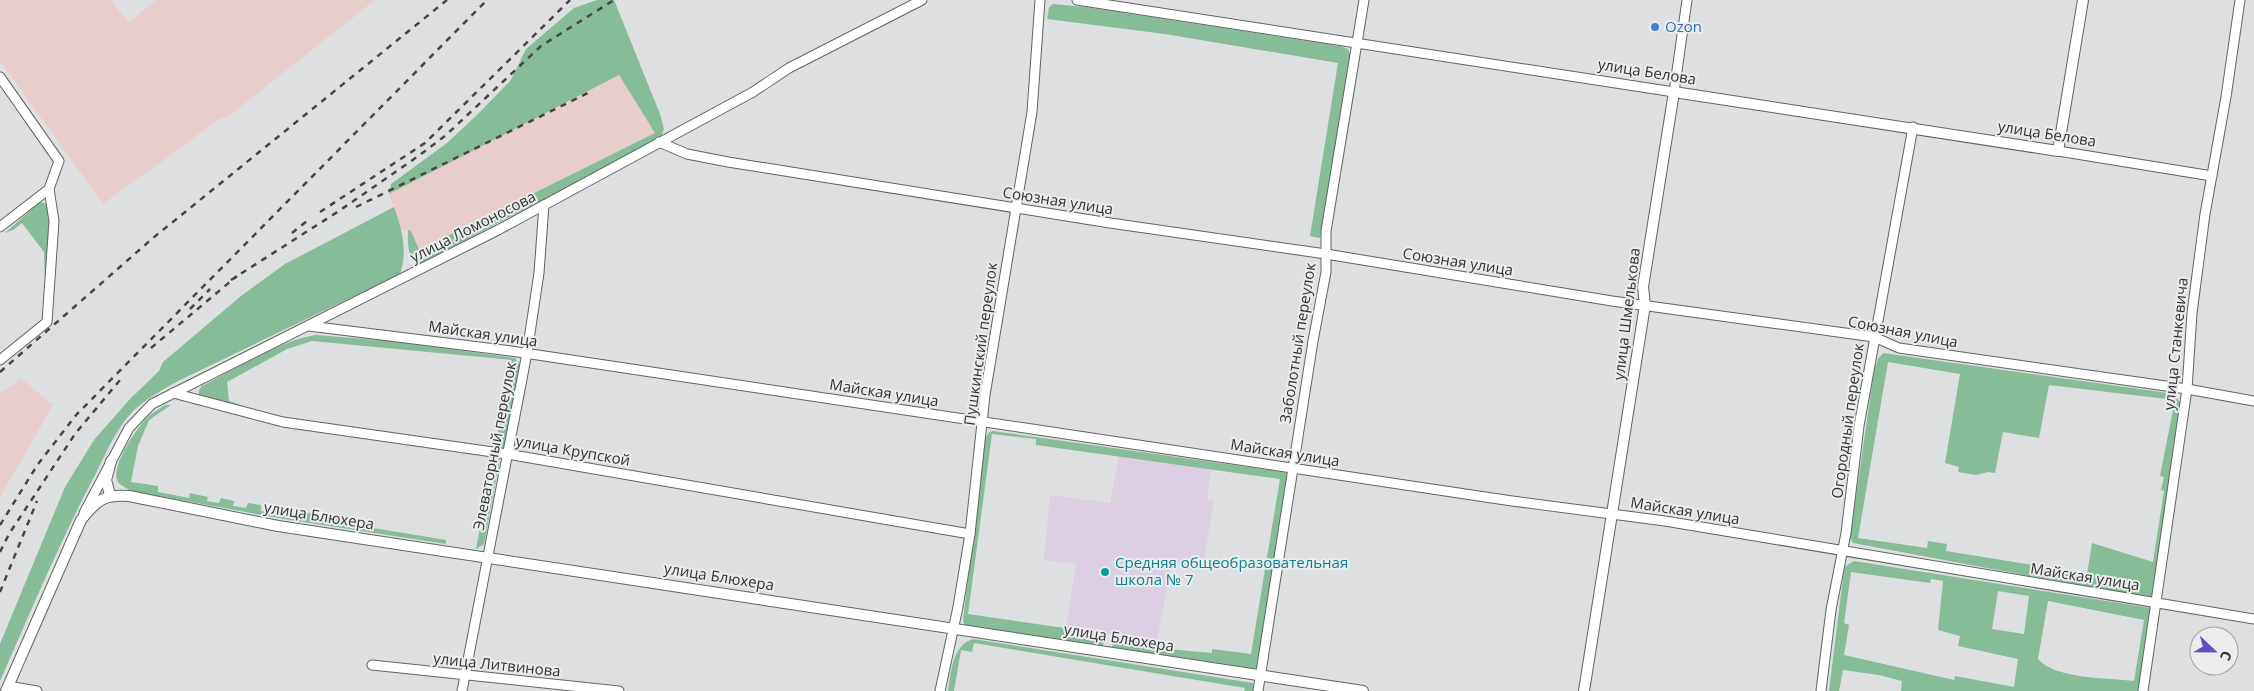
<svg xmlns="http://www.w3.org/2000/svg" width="2254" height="691" font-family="'Open Sans',sans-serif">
	<rect width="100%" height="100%" fill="#dddfe0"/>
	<g fill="#e8cdcc">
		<polygon points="0,0 110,0 129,22 156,0 375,0 225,119 221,118 103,204 0,61"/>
		<polygon points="619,75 655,133 418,250 411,231 402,230 389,194"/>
		<polygon points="21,379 53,405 0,497 0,393"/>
	</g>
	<polygon fill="#ddcfe2" points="1119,456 1211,469 1207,499 1214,500 1203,567 1172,562 1157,641 1066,628 1076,564 1044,560 1050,495 1110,503"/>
	<g fill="#86bc97" fill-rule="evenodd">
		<path d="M597 0H614L660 114 664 129 661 137 420 264C406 259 408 243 408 230L411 231 419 250 655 133 619 75 389 194 391 184 447 143 477 115 511 80 526 49 574 8Z"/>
		<polygon points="1053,4 1086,7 1340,46 1348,49 1351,57 1320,238 1310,236 1338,63 1165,34 1047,19 1049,7"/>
		<polygon points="40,202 47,204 50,216 46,308 44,252 22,223 13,230 5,233"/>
		<path d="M394 207C402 229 408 251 400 274L178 381C162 390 146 399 133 411 117 427 106 453 96 473 60 541 31 611 0 681V644L65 487 94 440 129 400 159 371 163 362 241 296 285 264Z"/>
		<path d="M316 335 390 341 515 358 519 363V371L505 449 495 447 512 360 312 341 287 349 227 382 229 401 249 408 199 396V390L202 386C233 370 283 339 316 335Z"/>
		<path d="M1883 353 2175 394 2181 405 2154 591 2152 596 2143 597 1853 543 1850 538 1874 371 1878 359ZM1888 362 1960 374 1945 463 1959 467 1958 472 1976 475 1988 472 1995 473 2003 432 2039 438 2049 385 2175 400 2160 476 2164 477 2161 490 2164 491 2153 562 2092 543 2087 574 1946 551 1947 544 1928 541 1927 548 1858 538Z"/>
		<path d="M165 405H171L149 420 138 446 131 482 158 486V492L189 498 190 493 208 497 207 501 219 503 221 498 234 501 233 506 246 508 248 503 261 505V511L273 513 274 508 285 510 284 515 301 517 302 512 355 520V525L446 540V544L284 519 131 491C127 488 121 486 118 482 109 467 138 426 149 416 154 412 160 408 165 405Z"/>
		<polygon points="993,431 1289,473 1257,669 1112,647 1114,635 1157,641 1156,648 1212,653 1212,649 1251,654 1280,479 1036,445 1036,439 992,434 968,614 1105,634 1103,646 969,626 964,624 963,620 985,439 989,432"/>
		<polygon points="498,458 500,458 484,544 476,549 488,488 492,489"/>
		<path d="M1854 561 2151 608 2138 691H1901L1902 681 1879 675 1843 670 1839 691H1829L1844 570 1846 566ZM1851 572 1930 583 1931 579 1943 581 1938 630 1960 636 1958 646 2018 659 2014 687 1955 676 1954 680 1844 655 1849 625 1844 623ZM1998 591 2029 596 2024 634 1992 629ZM2048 601 2144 620 2134 681C2109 678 2054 679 2038 659Z"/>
		<path d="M973 639 1253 683 1255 691H1244L1245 688 974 643 972 652 961 650 954 691H948C951 673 952 645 973 639Z"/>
	</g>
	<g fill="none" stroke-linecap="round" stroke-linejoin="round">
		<defs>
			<g id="minor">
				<polyline points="1077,0 1674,92 1687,0"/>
				<polyline points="0,77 59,161 49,189 0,227"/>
				<polyline points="659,142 687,154 728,162 1110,223 1326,254 1612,301 1874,337 1899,348 2187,389 2254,401"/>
				<polyline points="2058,151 2212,176"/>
				<polyline points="309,326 511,351 1512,501 1665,521 2254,619"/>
				<polyline points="0,360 47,322 54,221 49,189"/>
				<polyline points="173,393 283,422 507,454 970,534"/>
				<polyline points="84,513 129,428 152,404 498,230 753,92 789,68 922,0"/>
				<polyline points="372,665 619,691"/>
				<polyline points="8,686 37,691"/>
				<polyline points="462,691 527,353 539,273 544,205"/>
				<polyline points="940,691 958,607 970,534 985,395 1032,112 1040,0"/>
				<polyline points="1258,691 1313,341 1326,272 1326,231 1364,0"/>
				<polyline points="1821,691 1831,610 1846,533 1859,426 1913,127"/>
				<polyline points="2143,691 2187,389 2192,313 2205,214 2226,97 2240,0"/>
			</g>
			<g id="tertiary">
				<polyline points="110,495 106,480 111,461"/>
				<path d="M6 691 81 520C97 500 104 494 129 496L278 526 1363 691"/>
				<polyline points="1584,691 1645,305 1643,287 1674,92 2058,151 2083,0"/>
			</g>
		</defs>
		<use href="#minor" stroke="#616364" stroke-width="11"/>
		<use href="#tertiary" stroke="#616364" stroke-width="12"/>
		<use href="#minor" stroke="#fff" stroke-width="9"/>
		<use href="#tertiary" stroke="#fff" stroke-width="10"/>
		<g stroke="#464647" stroke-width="2.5" stroke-dasharray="6 6" stroke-linecap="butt">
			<polyline points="356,207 592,91"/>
			<polyline points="320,212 425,143 570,0"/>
			<polyline points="292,233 307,221"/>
			<polyline points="231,280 339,211 417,157 445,136 541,46 614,0"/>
			<polyline points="190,309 210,289"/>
			<polyline points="151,348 237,276"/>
			<polyline points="0,372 153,238 447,0"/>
			<polyline points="0,525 38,464 77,414 487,0"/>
			<polyline points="0,552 9,534 75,434 120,380"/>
			<polyline points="0,592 37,501"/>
		</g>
	</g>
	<circle fill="#3f7fe0" stroke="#eaeced" stroke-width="2" cx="1655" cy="27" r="5"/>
	<circle fill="#0f9aa8" stroke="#eaeced" stroke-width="2" cx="1105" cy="572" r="5"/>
	<g text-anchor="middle" stroke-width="4" stroke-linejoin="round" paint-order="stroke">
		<g font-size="15" fill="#366cbe" stroke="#eaeced" text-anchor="start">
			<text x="1665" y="32">Ozon</text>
		</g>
		<g font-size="15" fill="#323233" stroke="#eaeced">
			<text transform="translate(1647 72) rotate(9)" y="5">улица Белова</text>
			<text transform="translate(2047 134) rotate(9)" y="5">улица Белова</text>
			<text transform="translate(1058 201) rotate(9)" y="5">Союзная улица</text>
			<text transform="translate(473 227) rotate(-27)" y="5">улица Ломоносова</text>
			<text transform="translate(1458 262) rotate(9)" y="5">Союзная улица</text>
			<text transform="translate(1627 314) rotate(-83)" y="5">улица Шмелькова</text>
			<text transform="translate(1903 332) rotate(11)" y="5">Союзная улица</text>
			<text transform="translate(483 334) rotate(8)" y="5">Майская улица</text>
			<text transform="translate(1298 343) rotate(-81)" y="5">Заболотный переулок</text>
			<text transform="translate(981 344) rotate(-82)" y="5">Пушкинский переулок</text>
			<text transform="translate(2176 344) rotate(-84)" y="5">улица Станкевича</text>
			<text transform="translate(884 393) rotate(9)" y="5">Майская улица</text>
			<text transform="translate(1848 421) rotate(-82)" y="5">Огородный переулок</text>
			<text transform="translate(495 446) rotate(-79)" y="5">Элеваторный переулок</text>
			<text transform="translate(573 451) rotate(10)" y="5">улица Крупской</text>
			<text transform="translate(1285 453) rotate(9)" y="5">Майская улица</text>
			<text transform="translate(1685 511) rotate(9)" y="5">Майская улица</text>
			<text transform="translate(319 516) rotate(9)" y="5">улица Блюхера</text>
			<text transform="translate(719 577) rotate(9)" y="5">улица Блюхера</text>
			<text transform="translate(2085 577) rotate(9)" y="5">Майская улица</text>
			<text transform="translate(1119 638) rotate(9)" y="5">улица Блюхера</text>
			<text transform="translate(497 665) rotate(6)" y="5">улица Литвинова</text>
		</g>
		<g font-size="15" fill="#0d838f" stroke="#eaeced" text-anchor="start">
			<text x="1115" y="568">Средняя общеобразовательная<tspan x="1115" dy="17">школа № 7</tspan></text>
		</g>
	</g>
	<g transform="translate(2214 651) rotate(112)"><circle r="24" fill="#eaeced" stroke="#a0a2a3"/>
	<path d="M0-4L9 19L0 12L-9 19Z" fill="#634bc4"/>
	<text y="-8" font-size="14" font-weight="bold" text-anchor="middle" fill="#323233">С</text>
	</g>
</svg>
